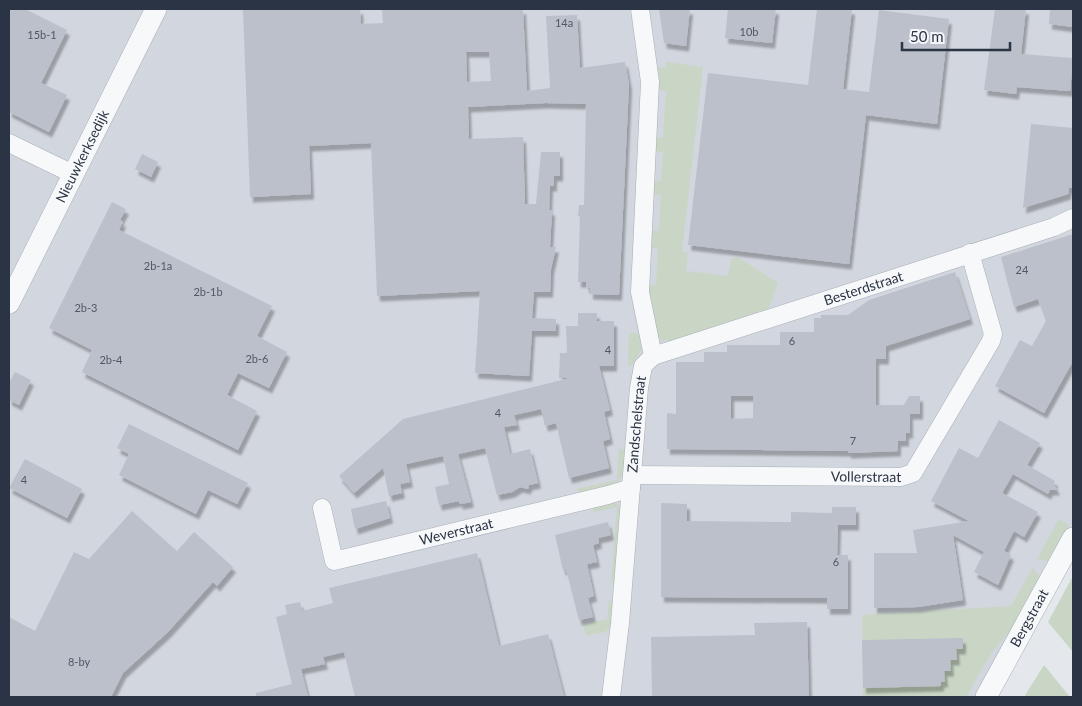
<svg xmlns="http://www.w3.org/2000/svg" width="1082" height="706" font-family="Lato,sans-serif">
	<defs>
		<filter id="shadow"><feDropShadow dx="3" dy="5.5" stdDeviation="1" flood-color="#0004"/></filter>
	</defs>
	<rect width="100%" height="100%" fill="#e4e7ec"/>
	<polygon fill="#d2d6de" points="9,9 1073,9 1073,532 984,697 9,697"/>
	<g fill="#c9d6c5">
		<polygon points="666,62 703,67 682,252 688,253 686,271 728,276 732,258 739,258 778,283 767,313 668,344 667,339 662,341 658,336 645,285 656,285 658,248 648,247 649,231 659,231 661,195 650,194 651,181 661,181 663,152 652,151 653,138 663,137 666,91 658,90 656,68 666,67"/>
		<polygon points="629,333 643,334 643,347 632,365 628,366"/>
		<path d="M619 448 626 451C621 491 618 485 581 494L576 489 617 480Z"/>
		<polygon points="614,501 623,510 617,583 611,582 617,507 594,512 592,507"/>
		<polygon points="1059,519 1069,525 1049,561 1037,559"/>
		<polygon points="1033,567 1040,577 1010,631 992,652 966,697 863,697 862,615 1011,606"/>
		<polygon points="1073,576 1073,652 1048,622"/>
		<polygon points="609,601 616,602 613,625 605,632 586,636 583,625 607,619"/>
		<polygon points="1044,665 1070,697 1024,697"/>
	</g>
	<g fill="#bbc0ca" fill-rule="evenodd" filter="url(#shadow)">
		<polygon points="9,9 25,9 67,30 41,83 67,95 49,132 9,112"/>
		<path d="M243 9H360L361 24 383 23 382 9H523L527 91 550 88 546 16 577 15 580 68 625 62 629 85 619 295 590 294V288L586 287V282H578L580 217 578 216 579 205H584L586 104 546 103 468 107 469 139 523 137 525 204H536L541 152H560V176H554V186H550L549 210H552L550 247H556L551 269 550 292H534L532 318 556 319V331H532L529 376 475 373 480 291 377 296 371 143 309 146 311 194 250 197ZM466 52H489L491 81 467 82Z"/>
		<polygon points="659,9 690,9 686,46 664,43"/>
		<polygon points="728,9 776,9 772,43 725,38"/>
		<polygon points="817,9 852,9 843,89 869,92 879,10 949,19 937,124 866,115 849,264 688,245 708,73 808,85"/>
		<polygon points="995,9 1026,9 1021,54 1073,58 1070,91 1017,87 1016,94 984,90"/>
		<polygon points="1050,9 1073,10 1073,27 1049,24"/>
		<polygon points="1031,124 1073,128 1073,188 1069,188 1068,194 1023,208"/>
		<polygon points="142,154 158,162 151,177 135,169"/>
		<polygon points="112,202 126,209 120,220 123,222 119,230 272,306 257,336 287,352 269,388 238,373 227,395 257,411 238,450 82,372 92,350 49,328"/>
		<polygon points="1073,234 1073,361 1044,413 995,386 1020,340 1032,346 1046,321 1038,299 1014,307 1001,257"/>
		<path d="M955 272 970 319 886 346V359H876V405H904L909 396H920V414H910V433H906V441H898V451L848 453V451L667 449V413L676 414V362H704V352H727V345H780V332H814V318H821V315H848L869 300ZM731 396H753V418L731 419Z"/>
		<polygon points="578,313 597,313 597,321 614,321 614,366 599,366 610,410 604,412 610,439 603,441 609,468 569,478 556,423 545,426 541,409 514,415 517,425 504,427 510,454 530,449 538,483 529,485 528,489 520,487 512,492 497,495 485,448 458,454 471,502 460,504 459,501 439,505 435,487 449,484 443,456 406,464 410,482 400,484 402,493 389,496 383,468 354,493 339,476 403,419 570,378 559,378 560,353 567,353 566,326 578,326"/>
		<polygon points="15,372 31,380 19,405 9,400 9,383"/>
		<polygon points="999,420 1040,443 1027,465 1055,481 1054,484 1057,490 1050,490 1048,494 1013,474 1002,493 1038,512 1024,537 1014,531 1004,551 1011,555 998,585 974,572 984,552 953,535 963,600 918,607 874,608 874,553 917,553 913,530 969,521 931,501 959,448 978,458"/>
		<polygon points="129,424 248,483 237,504 208,490 196,514 119,475 129,454 117,448"/>
		<polygon points="25,459 82,489 67,518 9,488"/>
		<polygon points="386,501 390,518 355,529 351,509"/>
		<polygon points="661,503 687,504 687,521 791,522 791,512 832,513 832,507 856,507 856,525 838,525 837,555 848,555 848,609 827,609 827,598 661,597"/>
		<polygon points="132,511 177,551 194,532 233,567 217,586 213,582 168,632 123,673 111,697 9,697 9,617 35,631 74,552 89,559"/>
		<polygon points="608,522 611,535 598,538 599,543 593,545 597,562 587,564 594,596 588,598 593,617 579,620 566,569 563,570 555,535"/>
		<polygon points="477,553 499,646 548,634 564,697 355,697 344,652 323,657 325,664 301,669 308,697 256,697 256,693 292,684 276,617 287,614 285,605 300,602 302,611 333,603 329,588"/>
		<polygon points="807,622 809,697 652,697 651,637 755,635 754,623"/>
		<polygon points="963,638 963,649 956,649 957,660 950,660 951,671 944,671 945,682 941,682 941,686 863,688 862,640"/>
	</g>
	<g fill="none" stroke-linecap="round" stroke-linejoin="round">
		<defs>
			<g id="minor">
				<polyline points="9,143 73,174"/>
				<path id="s1" d="M653 356 1054 227 1073 218"/>
				<path id="s2" d="M632 475 901 477 913 473 991 341 993 334 970 253"/>
				<path id="s3" d="M322 508 334 561 608 495 631 488"/>
				<path id="s4" d="M611 697 620 623 639 388 643 366 653 356 640 292 650 82 640 9"/>
			</g>
			<g id="tertiary">
				<path id="s5" d="M9 303 156 9"/>
				<path id="s6" d="M986 697 1073 538"/>
			</g>
		</defs>
		<use href="#minor" stroke="#a9aeb7" stroke-width="19"/>
		<use href="#tertiary" stroke="#a9aeb7" stroke-width="22"/>
		<use href="#minor" stroke="#f7f8fa" stroke-width="18"/>
		<use href="#tertiary" stroke="#f7f8fa" stroke-width="21"/>
	</g>
	<g text-anchor="middle" stroke-width="4.5" stroke-linejoin="round" paint-order="stroke">
		<g font-size="11" fill="#4f5766">
			<text x="564" y="27">14a</text>
			<text x="749" y="36">10b</text>
			<text x="42" y="39">15b-1</text>
			<text x="158" y="270">2b-1a</text>
			<text x="1022" y="274">24</text>
			<text x="208" y="296">2b-1b</text>
			<text x="86" y="312">2b-3</text>
			<text x="792" y="345">6</text>
			<text x="608" y="354">4</text>
			<text x="257" y="363">2b-6</text>
			<text x="111" y="364">2b-4</text>
			<text x="498" y="417">4</text>
			<text x="853" y="445">7</text>
			<text x="24" y="484">4</text>
			<text x="836" y="566">6</text>
			<text x="79" y="666">8-by</text>
		</g>
		<g font-size="14" fill="#2b3445" stroke="#f4f6f9">
			<text dy="5" stroke="none"><textPath href="#s5" startOffset="164">Nieuwkerksedijk</textPath></text>
			<text dy="5" stroke="none"><textPath href="#s1" startOffset="221">Besterdstraat</textPath></text>
			<text dy="5" stroke="none"><textPath href="#s4" startOffset="274">Zandschelstraat</textPath></text>
			<text dy="5" stroke="none"><textPath href="#s2" startOffset="234">Vollerstraat</textPath></text>
			<text dy="5" stroke="none"><textPath href="#s3" startOffset="180">Weverstraat</textPath></text>
			<text dy="5" stroke="none"><textPath href="#s6" startOffset="90">Bergstraat</textPath></text>
		</g>
	</g>
	<rect width="1082" height="706" fill="none" stroke="#2b3445" stroke-width="20"/>
	<path d="M902 42v8h108v-8" fill="none" stroke="#2b3445" stroke-width="2.5"/>
	<text x="910" y="42" font-size="15" fill="#2b3445" stroke="#f4f6f9" stroke-width="4" paint-order="stroke">50 m</text>
</svg>
